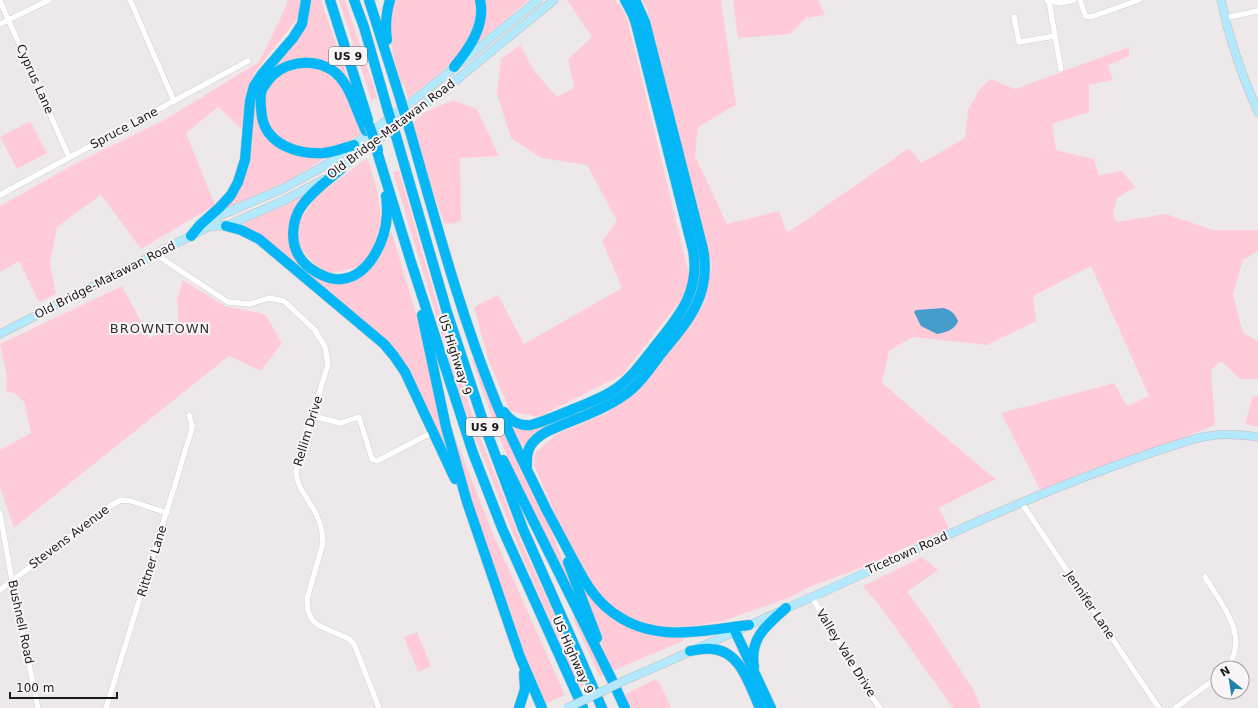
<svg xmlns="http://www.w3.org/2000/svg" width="1258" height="708" font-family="'DejaVu Sans',sans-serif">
	<rect width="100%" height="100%" fill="#ede9ea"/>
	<g fill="#ffcbd9">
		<polygon points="288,0 300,0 300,15 255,72 249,85 244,101 244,131 218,107 186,133 215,205 141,249 101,195 57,227 50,264 56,294 39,302 19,261 0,272 0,206 75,164 166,119 259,62 282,15"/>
		<path d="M311 0H321L350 85 343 77 299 59 259 91 274 144C289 156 306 156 325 157V158L288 181 227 208 226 206 243 183 248 169 255 94 307 20Z"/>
		<polygon points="339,0 345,0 378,100 374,98 372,102"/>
		<path d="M394 0H475C482 47 440 73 408 98L403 83 401 84C395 63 389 43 390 22 390 15 393 7 394 0Z"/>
		<polygon points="484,0 529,0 476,44"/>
		<polygon points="567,0 614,0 620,5 628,21 689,275 687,292 622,375 538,417 510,411 488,359 474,307 498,295 524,344 622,288 602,241 617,221 587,165 541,158 511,138 497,94 501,59 520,45 535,72 557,97 574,87 568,59 592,37"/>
		<polygon points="642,0 721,0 736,105 698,127 695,156 727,224 779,211 787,233 909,148 921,163 965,138 968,110 980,89 990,79 1015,89 1129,47 1129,56 1108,65 1113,80 1089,85 1089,112 1052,124 1056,150 1094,159 1099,175 1122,171 1135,187 1117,198 1113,212 1116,222 1166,214 1213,230 1258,230 1258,251 1243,260 1233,294 1243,333 1258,341 1258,379 1240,379 1221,361 1211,370 1215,425 1042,494 1001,413 1114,383 1127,406 1149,396 1091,266 1033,296 1036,321 987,345 913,337 889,351 882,383 989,474 996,479 939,508 949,528 863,567 812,586 790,597 724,621 693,626 666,627 645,623 630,618 616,610 602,598 581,568 551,505 534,465 535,453 557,434 607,413 631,397 645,383 703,307 712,266 647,8"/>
		<polygon points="733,0 818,0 825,15 806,18 790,34 738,38"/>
		<path d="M306 66C312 68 319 68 324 71 346 82 354 112 361 134L345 143 326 148 303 149 277 137 266 120 265 101 269 88 273 81 284 72Z"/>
		<polygon points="453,100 477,109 499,156 460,158 461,220 453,224 444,223 428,177 415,133 414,122 425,112"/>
		<polygon points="30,121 47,153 17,169 0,137"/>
		<polygon points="367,158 372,171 378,194 381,220 373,249 362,265 344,271 330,273 316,266 301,249 297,234 300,220 316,197"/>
		<polygon points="399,170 435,297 476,426 523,546 586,684 579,688 521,554 471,427 454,376 393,172"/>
		<path d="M304 195 289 229 308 272C316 273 357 277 361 275 378 268 385 247 390 232L392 233 423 337 442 430 448 452 405 366 263 237 243 224Z"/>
		<polygon points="183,280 225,306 265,314 282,343 261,371 229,356 14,528 0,487 0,450 31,433 24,402 16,394 6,391 7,377 0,344 122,286 150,338 179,326 177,300"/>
		<path d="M475 359C487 390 498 420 512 450 532 495 558 536 570 585 554 555 537 526 523 495 503 451 488 405 472 360Z"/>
		<polygon points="1253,396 1258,396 1258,427 1245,424"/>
		<polygon points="547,424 548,426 536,432 523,446 521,446 512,427"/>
		<polygon points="452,429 493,534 565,695 545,704 525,657 499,583 463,476 451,430"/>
		<polygon points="922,557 938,570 907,592 928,620 974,691 981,708 953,708 883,610 863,586"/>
		<polygon points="572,566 586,591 612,619 635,630 661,637 682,637 683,641 612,671"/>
		<polygon points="577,617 605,675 600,677 573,618"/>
		<polygon points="417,632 431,666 418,672 404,637"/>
		<polygon points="653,680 658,681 662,688 671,708 630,708 624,695"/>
	</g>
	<path fill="#449dca" d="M944 308C952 311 955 314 958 321 955 330 946 332 937 334L921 326 914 312 916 310Z"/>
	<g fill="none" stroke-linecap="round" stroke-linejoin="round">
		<defs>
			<g id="street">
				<polyline points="130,0 174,101"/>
				<polyline points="1047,0 1060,3 1074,0"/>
				<polyline points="1080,0 1084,12 1086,16 1091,17 1139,0"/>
				<polyline points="0,1 69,157"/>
				<polyline points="1014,17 1019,42 1055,36 1049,1"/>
				<polyline points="1225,18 1258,11"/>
				<polyline points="0,24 49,0"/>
				<polyline points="1055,36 1061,69"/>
				<polyline points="0,195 248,61"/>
				<path d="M155 254 228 302 250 304 269 298 284 301 315 330 325 347 328 364 296 472C297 488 308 498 315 512 320 521 323 533 323 543L307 599 308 611 312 620 318 625 349 639 354 644 379 708"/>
				<polyline points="313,416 340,423 359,417 372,459 377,461 433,432"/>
				<polyline points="1021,502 1159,708"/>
				<polyline points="0,513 12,581 38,708"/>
				<path d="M1205 577C1217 597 1241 626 1235 650 1234 656 1231 662 1228 668"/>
				<polyline points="0,590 110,506 121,500 131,501 167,513"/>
				<polyline points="812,597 864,686 880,708"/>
				<polyline points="106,708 192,429 192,424 189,415"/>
				<polyline points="1175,708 1218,677"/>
			</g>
			<g id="secondary">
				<path d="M1221 0C1229 38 1242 76 1258 112"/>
				<polyline points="336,172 444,90 554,0"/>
				<polyline points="210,226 226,226 285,200 325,179"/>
				<polyline points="0,334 210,226 221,215 282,189 324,166 336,158 418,97 538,0"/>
				<path d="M628 679C704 646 779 612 854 578 965 526 1077 475 1194 439 1217 433 1235 434 1258 437"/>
			</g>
			<g id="highway">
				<polyline points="330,0 368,120"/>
				<polyline points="354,0 364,27 388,111"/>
				<polyline points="369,0 400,98"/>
				<path d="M387 40C385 26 386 13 390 0"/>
				<path d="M454 67C469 49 486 25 480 0"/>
				<path d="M410 131C436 222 460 313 495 400 510 437 529 473 546 509 554 524 562 539 570 554 584 580 594 602 621 618 660 642 706 630 749 625"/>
				<polyline points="396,136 447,312 486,430 523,529 602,708"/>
				<path d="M354 145C344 148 334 152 324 153 299 155 267 145 262 117 261 108 259 98 262 90 263 87 266 84 267 82 281 62 311 57 332 70 351 83 356 112 366 131"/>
				<polyline points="376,148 411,262 473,453 502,528 583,708"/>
				<path d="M341 169C327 181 311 192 301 207 292 220 290 242 299 256 306 269 328 281 342 279 370 276 386 239 387 214 387 208 387 202 386 196"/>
				<polyline points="226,226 241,230 259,239 384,344 394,356 405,372 455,479"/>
				<polyline points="191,236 200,225 219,208 231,195 238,182 245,160 250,101 254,86 262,74 293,38 302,24 306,0"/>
				<polyline points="422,315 446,427 467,502 520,657 542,708"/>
				<path d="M504 412C511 422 519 426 531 425 546 421 561 414 576 408 590 402 605 397 617 388 631 378 641 364 652 350 677 318 701 294 693 250L636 24 633 15 625 0"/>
				<polyline points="503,460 612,680 625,708"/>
				<path d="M527 466C526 448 531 441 546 432 571 420 600 412 623 396 639 385 649 370 660 355 687 322 712 296 703 249L645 22 635 0"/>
				<polyline points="568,562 597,638"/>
				<polyline points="735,631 771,708"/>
				<path d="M690 651C697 650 704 648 712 649 741 651 749 685 760 708"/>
				<path d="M754 667C749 638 767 625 786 608"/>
				<polyline points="519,708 525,689 524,673"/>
			</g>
		</defs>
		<use href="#street" stroke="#bfbcbd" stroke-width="6"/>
		<use href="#secondary" stroke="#bfbcbd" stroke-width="9"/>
		<use href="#highway" stroke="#c8c8c8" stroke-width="11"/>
		<use href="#street" stroke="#fff" stroke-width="5.5"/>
		<use href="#secondary" stroke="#b4e9fd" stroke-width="8"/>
		<use href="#highway" stroke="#06b7f8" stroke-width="10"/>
		<defs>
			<polyline id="secondary-bridge" points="567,708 628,679"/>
			<g id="highway-bridge">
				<polyline points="400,98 410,131"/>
				<polyline points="388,111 396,136"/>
				<polyline points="369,125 378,150"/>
			</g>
		</defs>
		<use href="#secondary-bridge" stroke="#bfbcbd" stroke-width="9" stroke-linecap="butt"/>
		<use href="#highway-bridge" stroke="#c8c8c8" stroke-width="11" stroke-linecap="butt"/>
		<use href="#secondary-bridge" stroke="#b4e9fd" stroke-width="8"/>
		<use href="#highway-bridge" stroke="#06b7f8" stroke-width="10"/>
	</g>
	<g text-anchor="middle" stroke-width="4" stroke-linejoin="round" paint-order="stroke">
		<g fill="#faf6f7" stroke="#5e5c5c" stroke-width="1">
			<rect x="329" y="47" width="38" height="18" rx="3"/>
			<rect x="466" y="418" width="38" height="18" rx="3"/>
		</g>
		<g font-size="11" font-weight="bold" fill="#1b1a1a">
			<text x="348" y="60">US 9</text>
			<text x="485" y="431">US 9</text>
		</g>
		<g font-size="12" fill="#1b1a1a" stroke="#faf6f7">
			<text transform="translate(35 79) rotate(66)" y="4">Cyprus Lane</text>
			<text transform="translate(124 128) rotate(-28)" y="4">Spruce Lane</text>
			<text transform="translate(391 129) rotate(-37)" y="4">Old Bridge-Matawan Road</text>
			<text transform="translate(105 280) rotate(-27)" y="4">Old Bridge-Matawan Road</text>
			<text transform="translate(455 355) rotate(72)" y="4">US Highway 9</text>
			<text transform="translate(308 431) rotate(-73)" y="4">Rellim Drive</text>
			<text transform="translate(69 537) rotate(-37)" y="4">Stevens Avenue</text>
			<text transform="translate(907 553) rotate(-24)" y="4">Ticetown Road</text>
			<text transform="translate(152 561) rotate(-73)" y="4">Rittner Lane</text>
			<text transform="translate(1090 605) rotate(56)" y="4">Jennifer Lane</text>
			<text transform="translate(21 622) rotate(78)" y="4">Bushnell Road</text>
			<text transform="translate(846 653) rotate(58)" y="4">Valley Vale Drive</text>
			<text transform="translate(573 655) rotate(66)" y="4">US Highway 9</text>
		</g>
		<g font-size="13" letter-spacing="1" fill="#333131" stroke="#faf6f7">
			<text x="160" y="333">BROWNTOWN</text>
		</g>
	</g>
	<g transform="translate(1230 680) rotate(330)"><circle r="19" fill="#faf6f7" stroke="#a19e9f"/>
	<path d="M0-3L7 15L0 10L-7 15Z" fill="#1f81ac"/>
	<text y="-6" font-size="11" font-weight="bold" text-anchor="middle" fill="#1b1a1a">N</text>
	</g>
	<path d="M10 692v6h107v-6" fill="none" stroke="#1b1a1a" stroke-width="2"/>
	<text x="16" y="692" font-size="12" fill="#1b1a1a" stroke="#faf6f7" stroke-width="3" paint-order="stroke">100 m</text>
</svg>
